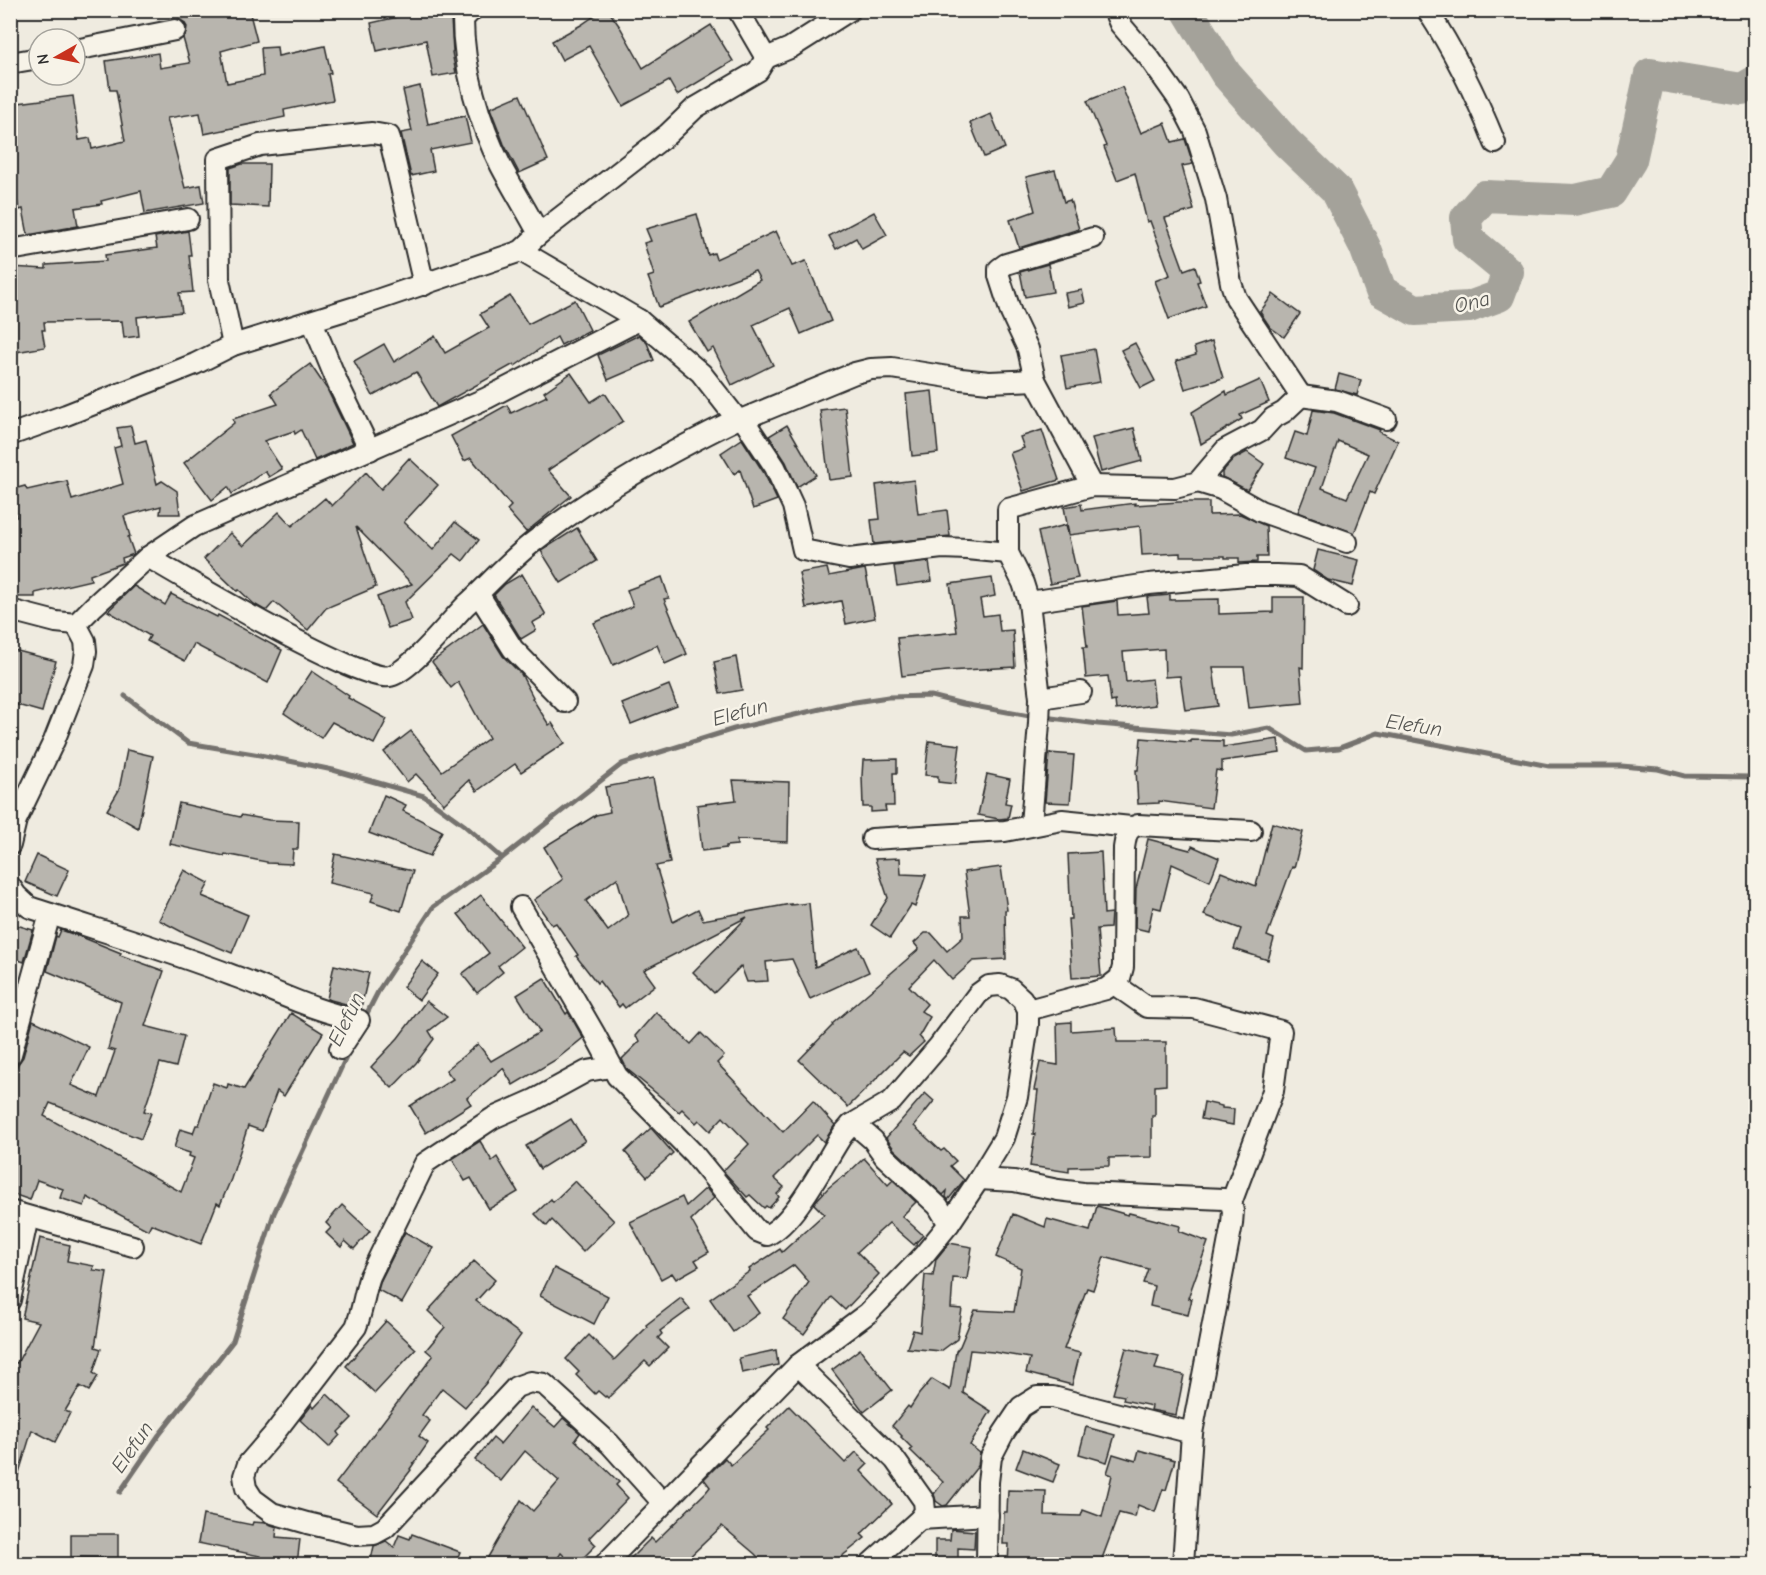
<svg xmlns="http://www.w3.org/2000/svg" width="1766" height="1575" font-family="'Comic Neue',sans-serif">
	<rect width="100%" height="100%" fill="#efebe0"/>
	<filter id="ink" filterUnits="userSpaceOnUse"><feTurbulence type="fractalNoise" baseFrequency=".0167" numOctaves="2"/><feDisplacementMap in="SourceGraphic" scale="12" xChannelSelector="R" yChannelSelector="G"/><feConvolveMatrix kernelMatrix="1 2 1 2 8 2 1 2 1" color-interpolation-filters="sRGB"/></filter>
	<g filter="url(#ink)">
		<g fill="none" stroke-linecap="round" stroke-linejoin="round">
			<g stroke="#74726e" stroke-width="5">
				<polyline points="125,696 188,743 260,755 333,770 424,796 464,825 502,858"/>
				<polyline points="1044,717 1098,724 1231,735 1269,728 1306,751 1339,748 1378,733 1549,766 1621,766 1658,769 1685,776 1751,777 1756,783"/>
				<polyline points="363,1021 380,988 433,907 502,858 622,764 734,729 842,704 888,697 931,696 963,704 1035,717"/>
				<polyline points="120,1492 159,1435 233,1341 274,1213 349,1051"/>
			</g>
			<polyline stroke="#a4a29a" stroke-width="32" points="1187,10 1226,74 1287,143 1336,190 1365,247 1381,291 1415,310 1469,307 1499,296 1508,272 1468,239 1466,218 1485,196 1575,200 1611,192 1631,160 1650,74 1742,89 1756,81"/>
		</g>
		<g fill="#b8b5ae" stroke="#2b2b2b" stroke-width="1.5" fill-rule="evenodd">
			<polygon points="210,10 249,10 257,41 221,51 227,83 263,76 261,48 277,47 278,56 325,46 331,73 328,74 333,100 284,110 285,117 204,134 200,113 167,118 185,188 201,185 204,203 145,213 141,191 101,201 102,204 75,208 78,226 28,235 23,209 19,210 10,163 10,104 73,96 79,140 90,138 92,149 125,141 116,90 110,90 106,61 158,53 160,68 190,63 183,38 186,33 187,27 184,22 178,19"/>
			<polygon points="428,10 455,10 451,19 453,51 452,52 456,73 433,77 426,40 377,51 371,23"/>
			<polygon points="603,10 608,10 620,27 643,68 711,25 733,61 677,95 669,81 623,106 589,46 562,60 552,41 581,25"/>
			<polygon points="420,86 428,124 465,116 471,142 430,150 434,171 411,176 401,133 412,131 403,90"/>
			<polygon points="1122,87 1141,133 1165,123 1172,142 1185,139 1193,164 1182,166 1194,210 1165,218 1184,270 1195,266 1200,281 1197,282 1206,306 1169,319 1155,281 1170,275 1150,221 1147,222 1135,173 1117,180 1104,147 1106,146 1087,101"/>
			<polygon points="520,95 548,160 519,173 504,144 490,108"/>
			<polygon points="991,114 1005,148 984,157 970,123"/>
			<polygon points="242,164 269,164 268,207 230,205 230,168"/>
			<polygon points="1055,170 1064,202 1070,200 1079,229 1019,248 1010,220 1035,211 1026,177"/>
			<polygon points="874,212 887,235 862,249 856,238 836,249 829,236"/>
			<polygon points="697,214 708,255 714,253 716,259 776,231 792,266 806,261 831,321 801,334 790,308 753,325 773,365 732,385 713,348 707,352 689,322 760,280 755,271 659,307 648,277 654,275 644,243 651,241 646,229"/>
			<polygon points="188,231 191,255 189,255 193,292 179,293 182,312 137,317 139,336 124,338 122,321 44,322 45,330 42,330 45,347 10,353 10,267 46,269 46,265 106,261 105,255 157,248 155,237"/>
			<polygon points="1048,264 1053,292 1025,297 1020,272"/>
			<polygon points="1082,290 1085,303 1068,307 1065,293"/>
			<polygon points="1273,294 1300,314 1284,337 1270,327 1260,312"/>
			<polygon points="510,296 528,324 575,300 590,330 561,345 557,337 515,366 514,364 437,407 416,372 373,396 354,361 384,344 394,362 435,336 445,353 489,328 480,314"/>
			<polygon points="639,335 647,343 654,360 608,380 598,355"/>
			<polygon points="1212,341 1223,378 1185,389 1176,361 1196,355 1194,347"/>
			<polygon points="1135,343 1155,381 1141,388 1121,350"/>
			<polygon points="1094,349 1100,382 1067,388 1061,355"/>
			<polygon points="310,364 327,389 353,443 315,460 301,430 295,434 294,431 264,441 282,469 269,477 265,471 232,494 228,487 212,500 184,463 234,423 233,419 278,404 271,393"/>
			<polygon points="571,373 591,402 605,393 623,421 548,470 571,496 526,532 507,510 511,506 471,458 464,461 451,436 507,405 511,413 547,396 544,392"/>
			<polygon points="1339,374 1361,380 1357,395 1335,389"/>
			<polygon points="1260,380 1269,402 1240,415 1242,419 1201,444 1192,412 1226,391 1227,395"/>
			<polygon points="932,391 938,453 912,456 906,394"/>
			<polygon points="845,407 853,477 829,480 820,410"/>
			<path d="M1313 410 1334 413 1380 430 1379 432 1398 441 1374 494 1370 492 1354 533 1298 512 1315 468 1286 458 1295 432 1307 436ZM1338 441 1368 454 1347 498 1322 488Z"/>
			<polygon points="787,425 816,475 797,487 786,462 769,436"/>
			<polygon points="131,426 135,443 146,440 157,484 162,481 177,491 180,514 160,514 161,506 124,516 130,536 128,537 134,554 122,558 123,563 90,575 91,580 35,593 35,597 10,597 10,518 17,517 10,490 25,486 27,490 67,481 72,500 123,484 114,448 121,446 117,428"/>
			<polygon points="1134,428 1142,461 1101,472 1092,438"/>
			<polygon points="1042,430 1059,480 1023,491 1010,453 1024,448 1020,437"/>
			<polygon points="742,439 764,473 777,500 753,509 740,470 734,474 721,453"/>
			<polygon points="1247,452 1264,464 1247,490 1222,477 1222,472 1234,459"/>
			<polygon points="409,458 438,485 404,522 433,550 455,522 479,540 463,561 454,554 405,602 412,620 388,628 377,597 412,584 356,527 376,587 326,608 308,630 274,602 266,611 254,604 239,590 237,591 204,559 230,533 243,546 279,512 292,526 325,498 332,506 366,472 381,489"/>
			<polygon points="914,480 918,514 947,510 950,536 874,544 871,520 880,519 876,485"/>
			<polygon points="1179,502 1209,502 1209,515 1240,514 1266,526 1267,557 1257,557 1257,562 1239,563 1239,558 1225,558 1225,556 1180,556 1180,553 1142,555 1140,526 1069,535 1064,507 1081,504 1082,510 1135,503 1135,505"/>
			<polygon points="1066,525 1078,578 1050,584 1038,532"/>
			<polygon points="577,528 597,561 561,583 541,551"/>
			<polygon points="1318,550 1359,560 1353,586 1328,580 1313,570"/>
			<polygon points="929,562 932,581 897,586 894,566"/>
			<polygon points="827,568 829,576 865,569 875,618 846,624 841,601 806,608 799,573"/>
			<polygon points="522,574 546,615 532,623 536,630 521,639 494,595 505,584"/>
			<polygon points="662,577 669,598 664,599 687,654 665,664 657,645 613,665 594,623 633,606 627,590"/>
			<polygon points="992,578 995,596 980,599 983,616 998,614 1000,631 1013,630 1015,667 947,671 902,676 897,638 957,632 950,584"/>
			<polygon points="134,586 165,605 171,594 217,617 218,615 282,650 268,683 194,644 185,661 147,641 150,636 108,611"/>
			<polygon points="1170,595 1170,600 1219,599 1219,614 1273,612 1273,597 1304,597 1303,668 1300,667 1303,703 1249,708 1244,667 1213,667 1218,706 1185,710 1180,676 1165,677 1164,649 1123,652 1126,682 1152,679 1155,705 1116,710 1115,701 1111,702 1108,676 1086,678 1083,647 1087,647 1082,606 1117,601 1118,615 1149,613 1147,597"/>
			<polygon points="483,624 503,656 521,674 533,697 532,698 549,725 552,723 565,743 521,772 515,764 477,791 469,780 444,804 416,774 407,782 384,752 411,731 442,771 489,738 458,682 451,688 432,662"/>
			<polygon points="10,649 56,661 42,712 10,703"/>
			<polygon points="736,657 742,690 720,694 714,662"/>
			<polygon points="312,671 349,696 348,698 387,719 374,744 332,722 321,738 284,713"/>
			<polygon points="669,685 677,706 631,724 622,704"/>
			<polygon points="1141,738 1191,742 1191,740 1223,741 1223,747 1278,739 1280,753 1222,761 1222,771 1216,770 1211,808 1159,801 1159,803 1138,804 1136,770 1138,770"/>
			<polygon points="929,741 960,745 955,784 938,782 938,776 925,775"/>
			<polygon points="127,750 153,756 138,828 107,810 119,790"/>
			<polygon points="1049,753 1074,755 1070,803 1045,802"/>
			<polygon points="897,759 897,773 893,773 894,806 885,806 886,811 871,812 871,807 863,807 862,776 863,760"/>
			<polygon points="987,774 1010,779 1005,803 1011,804 1008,818 999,819 978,815"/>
			<path d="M653 778 670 863 656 866 673 922 698 909 703 920 791 904V905L809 903 815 967 858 947 869 972 810 999 792 959 766 962 768 981 747 982 741 966 714 993 693 972 747 917 644 970 655 985 625 1008 622 1004 619 1007 599 981 597 983 576 956 578 955 556 923 552 925 534 900 563 879 544 847 596 815 610 812 605 787ZM617 878 628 916 608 931 586 901Z"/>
			<polygon points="733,780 789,782 788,842 737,840 737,845 726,846 726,848 702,851 697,805 736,800"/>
			<polygon points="384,795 406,805 403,811 442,831 430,856 369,833"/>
			<polygon points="179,803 240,817 241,815 269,820 299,821 298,849 293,849 292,864 267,863 267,862 225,854 224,856 170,844"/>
			<polygon points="1272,823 1303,832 1294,868 1292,867 1267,936 1274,939 1268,960 1234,949 1241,929 1204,915 1221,872 1256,886"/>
			<polygon points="1148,839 1190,850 1192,846 1219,858 1210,881 1172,864 1161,909 1153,907 1148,931 1135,928 1136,889"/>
			<polygon points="1101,852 1104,914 1111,913 1110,928 1097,929 1101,976 1072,978 1068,919 1071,919 1068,854"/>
			<polygon points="335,854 413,871 401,911 371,901 374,893 329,883"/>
			<polygon points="37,855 69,870 57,896 25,882"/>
			<polygon points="900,858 901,874 926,875 915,907 911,905 890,938 871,925 888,898 875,859"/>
			<polygon points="1001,867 1007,910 1005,910 1006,959 973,961 952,980 934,960 909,986 927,1004 921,1011 930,1017 919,1036 924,1042 909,1056 903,1052 848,1107 799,1060 833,1025 832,1024 919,949 914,943 925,933 931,933 947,951 963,937 962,916 970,916 964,872"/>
			<polygon points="184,870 209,883 202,896 248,915 232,953 184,933 159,920"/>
			<polygon points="481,895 522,947 498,966 503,972 477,993 462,974 489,953 458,914"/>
			<polygon points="10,923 33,930 24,962 10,957"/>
			<polygon points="61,930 84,938 121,953 120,955 164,971 145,1026 184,1036 176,1067 160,1063 144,1111 151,1113 141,1139 50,1103 44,1116 181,1192 194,1158 189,1156 190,1153 174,1148 180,1129 193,1133 196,1125 199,1125 213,1083 227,1088 228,1084 244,1089 291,1013 323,1033 284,1096 277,1091 262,1131 248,1126 231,1179 220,1205 217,1203 201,1244 151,1224 148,1230 87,1197 84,1206 60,1198 63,1189 37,1180 30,1200 10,1193 10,1081 18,1064 23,1057 33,1020 89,1047 71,1085 99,1097 115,1051 108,1049 121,1002 47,971 56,936 58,937"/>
			<polygon points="422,961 438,974 419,1000 403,987"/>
			<polygon points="334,965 369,973 361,1008 327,999"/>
			<polygon points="544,978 566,1014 568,1012 570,1015 583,1038 557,1059 513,1085 503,1068 467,1098 471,1104 426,1133 410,1106 453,1079 446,1070 478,1044 491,1061 540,1032 517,995"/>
			<polygon points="426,1001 447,1017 429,1031 434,1039 416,1063 392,1088 371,1067 398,1038"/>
			<polygon points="656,1012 691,1044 701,1033 724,1056 717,1063 783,1132 813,1101 835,1125 824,1142 817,1135 774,1178 784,1187 777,1194 779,1197 769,1208 766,1206 764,1208 750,1195 747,1197 723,1171 749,1144 723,1117 710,1131 699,1120 696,1123 682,1109 679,1112 627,1069 622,1059 640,1041 635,1036"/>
			<polygon points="1071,1022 1071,1031 1116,1028 1117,1042 1166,1042 1166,1085 1155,1086 1155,1116 1152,1116 1152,1157 1109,1158 1109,1166 1069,1167 1069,1172 1030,1166 1035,1134 1033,1134 1038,1090 1034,1090 1040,1062 1058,1065 1057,1023"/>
			<polygon points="925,1093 934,1101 914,1126 941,1151 944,1149 956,1161 950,1166 964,1180 948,1200 946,1197 947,1191 943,1195 894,1149 886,1138"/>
			<polygon points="1204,1102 1222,1106 1222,1108 1234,1109 1233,1125 1201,1119"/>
			<polygon points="571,1119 585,1141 540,1169 526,1146"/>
			<polygon points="651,1128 673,1153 647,1177 625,1152"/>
			<polygon points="480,1141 492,1161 497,1157 518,1192 489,1209 471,1178 465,1181 452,1159"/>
			<polygon points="864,1158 888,1185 893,1180 916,1202 902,1216 923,1235 914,1245 889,1223 857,1252 879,1274 845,1310 831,1297 804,1334 783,1319 809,1282 794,1265 747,1296 759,1313 733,1332 710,1299 750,1271 749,1269 780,1249 782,1252 824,1214 814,1204 815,1202 828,1188 843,1176 844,1177"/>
			<polygon points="575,1181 614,1221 583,1252 552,1220 547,1226 535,1214 551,1199 553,1202"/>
			<polygon points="706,1188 714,1198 691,1220 709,1252 695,1260 699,1266 676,1279 672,1273 661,1279 630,1222 682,1197 686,1206"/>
			<polygon points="342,1205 370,1231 354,1249 345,1241 341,1247 326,1233 331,1228 326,1223"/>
			<polygon points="1097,1206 1128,1215 1129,1213 1180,1226 1179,1231 1208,1242 1188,1298 1192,1299 1188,1315 1150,1306 1154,1286 1143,1283 1148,1269 1104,1257 1093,1290 1087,1288 1064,1349 1080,1353 1072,1385 1026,1373 1030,1358 993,1352 970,1350 963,1393 991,1411 970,1445 980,1453 978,1466 947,1505 943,1506 936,1501 934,1494 943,1482 910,1450 912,1448 901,1437 902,1436 892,1426 908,1406 910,1408 919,1394 932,1379 950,1390 956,1351 960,1346 975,1310 1014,1312 1021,1268 996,1257 1013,1214 1045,1227 1047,1219 1090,1231"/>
			<polygon points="405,1232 433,1248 402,1303 378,1290 381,1280"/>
			<polygon points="40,1238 70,1245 67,1261 94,1266 93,1270 107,1272 95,1347 101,1349 93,1373 98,1376 89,1391 80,1386 65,1411 70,1413 55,1442 32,1430 15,1486 10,1486 10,1361 17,1363 39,1322 22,1318"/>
			<polygon points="949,1243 972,1247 967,1279 953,1278 951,1308 962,1309 957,1339 941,1351 907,1348 913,1330 920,1332 925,1275 933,1276 936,1259"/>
			<polygon points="474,1261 495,1280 476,1301 521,1335 486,1383 465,1407 442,1388 422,1415 430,1421 419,1436 428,1443 410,1469 411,1470 377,1514 336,1483 433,1356 426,1350 445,1327 428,1311"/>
			<polygon points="554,1268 608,1296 594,1324 540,1296"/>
			<polygon points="681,1298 690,1309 660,1331 662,1334 658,1338 668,1348 650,1366 645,1361 608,1398 606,1396 605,1397 598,1391 595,1394 576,1375 579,1372 566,1359 589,1335 614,1360 647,1327 646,1325"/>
			<polygon points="386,1321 416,1349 375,1393 346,1366"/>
			<polygon points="1126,1348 1159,1356 1155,1369 1184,1375 1176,1415 1151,1410 1152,1406 1123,1400 1124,1396 1113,1394"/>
			<polygon points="860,1349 892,1390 864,1412 832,1370"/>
			<polygon points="776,1350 778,1365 742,1373 739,1358"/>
			<polygon points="327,1394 352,1418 338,1432 340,1435 329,1447 300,1420 312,1405 314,1408"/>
			<polygon points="789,1406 845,1463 856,1452 868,1464 861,1471 892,1504 861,1534 865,1538 832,1564 764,1564 755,1554 722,1526 682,1564 625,1564 651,1538 655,1542 706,1492 710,1487 704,1479 725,1458 731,1465 769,1430 767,1428"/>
			<polygon points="531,1407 555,1427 563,1418 580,1433 575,1440 619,1482 616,1485 628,1498 589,1538 596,1545 577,1564 572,1564 561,1553 554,1564 484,1564 521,1500 533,1511 559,1481 525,1451 501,1481 475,1460 493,1438 500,1444"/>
			<polygon points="1086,1427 1115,1435 1107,1462 1079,1454"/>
			<polygon points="1023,1449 1060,1464 1053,1482 1016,1468"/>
			<polygon points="1139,1450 1175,1460 1166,1490 1163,1489 1155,1512 1138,1505 1135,1517 1119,1513 1100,1564 1008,1564 1009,1544 1003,1544 1004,1512 1007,1512 1008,1490 1046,1491 1045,1515 1081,1516 1083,1510 1102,1517 1112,1475 1107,1473 1113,1454 1136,1461"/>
			<polygon points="203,1515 252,1525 253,1522 266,1523 277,1527 276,1537 300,1539 297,1564 259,1564 260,1556 198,1543"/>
			<polygon points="951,1529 975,1531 974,1549 958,1548 958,1564 935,1564 935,1540 950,1540"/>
			<polygon points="71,1534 118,1534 118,1558 71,1557"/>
			<polygon points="412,1534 460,1552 455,1564 370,1564 374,1546 386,1541 394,1547 399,1535 410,1539"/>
		</g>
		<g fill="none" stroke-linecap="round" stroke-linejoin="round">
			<defs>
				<g id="street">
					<path d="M472 10 463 19C463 67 479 123 501 166 513 189 527 211 539 234"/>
					<path d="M1427 10C1454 51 1477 98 1495 143"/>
					<polyline points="75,50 175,30"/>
					<polyline points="766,58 790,48 850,10"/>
					<polyline points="10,63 39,58"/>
					<polyline points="10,250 188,219"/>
					<polyline points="521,251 639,320 701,373 737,419"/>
					<polyline points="312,321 338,384 370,450"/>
					<polyline points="233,345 219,280 218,159 260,145 372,133 389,136 424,285"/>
					<polyline points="1301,396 1337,401 1386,419"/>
					<polyline points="743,419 775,467 793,506 803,550 849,559 942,548 967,549 1008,553"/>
					<polyline points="10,435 66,415 195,364 233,345 365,304 521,251 539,234 668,134 695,108 758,71 766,58 738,10"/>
					<polyline points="1198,482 1221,489 1260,511 1347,542"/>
					<polyline points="1092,486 1035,380 1028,349 1011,313 999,276 999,269 1006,264 1093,238"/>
					<path d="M148 557C182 577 362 684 390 676 412 670 449 622 466 605 488 585 508 562 532 543 594 494 665 454 737 419H743L855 373 871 369 892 368 961 379 989 382 1035 380"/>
					<polyline points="479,595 513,649 565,702"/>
					<polyline points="1029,602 1149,584 1246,575 1276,575 1299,576 1347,606"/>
					<polyline points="10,610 56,622 76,624 94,606 148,557 194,526 487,398 639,320"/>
					<polyline points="1081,692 1040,698 1029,602 1023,583 1008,553 1008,509 1092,486 1175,488 1198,482 1226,449 1262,430 1273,418 1284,412 1301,396 1236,298 1231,283 1216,199 1195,131 1179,100 1150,59 1120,24 1114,10"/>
					<polyline points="1031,825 1039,723 1040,698"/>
					<polyline points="872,839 1005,831 1062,820 1131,827"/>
					<polyline points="10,845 16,820 54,741 84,665 86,651 85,641 76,624"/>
					<path d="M10 886 16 895 29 907C98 930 167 950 234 976 276 991 315 1012 359 1020L340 1049"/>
					<path d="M521 907 594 1033 617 1076 693 1153 757 1231 767 1235C795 1223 825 1161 843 1134L851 1125 892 1101 939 1046 978 994 989 986 1000 985 1011 989 1022 999 1028 1010V1025L1017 1097 1004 1138 979 1179 949 1224 923 1256 868 1313 798 1365 605 1564"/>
					<polyline points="1114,984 1147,1007 1194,1008 1281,1031 1273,1091 1231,1203"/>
					<path d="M1028 1010 1106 989 1120 978 1123 967 1124 848C1126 836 1126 829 1138 825L1251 831"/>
					<polyline points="11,1054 50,914"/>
					<path d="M611 1067 587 1071 534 1100 493 1118 425 1163 370 1276C364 1293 363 1310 356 1327L273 1435 248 1464 244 1476 246 1488 253 1499 272 1513 307 1523 357 1535 374 1534 385 1528 516 1387 530 1382 544 1384 610 1444 663 1503"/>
					<polyline points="851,1125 859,1128 873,1140 885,1157 938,1206 949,1224"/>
					<polyline points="979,1179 1014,1181 1058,1190 1083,1193 1224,1199 1231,1203 1233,1211 1232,1224 1192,1433 1183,1564"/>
					<polyline points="10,1211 133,1246"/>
					<polyline points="10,1300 28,1217"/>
					<polyline points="798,1365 895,1460 924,1501 925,1511 920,1519 870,1564"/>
					<polyline points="920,1519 988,1515"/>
					<polyline points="987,1564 988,1482 991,1457 1003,1434 1021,1407 1037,1397 1053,1397 1192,1433"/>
				</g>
			</defs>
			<use href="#street" stroke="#2b2b2b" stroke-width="24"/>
			<use href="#street" stroke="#f7f3e8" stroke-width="20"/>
		</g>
	</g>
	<g text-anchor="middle" stroke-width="5" stroke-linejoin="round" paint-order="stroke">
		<g font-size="21" font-style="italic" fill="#555552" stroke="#f7f3e8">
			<text transform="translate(1472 302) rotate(-14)" y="7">Ona</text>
			<text transform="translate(740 712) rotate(-15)" y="7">Elefun</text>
			<text transform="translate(1414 725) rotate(9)" y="7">Elefun</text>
			<text transform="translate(346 1019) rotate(-64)" y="7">Elefun</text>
			<text transform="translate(132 1447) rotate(-55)" y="7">Elefun</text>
		</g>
	</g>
	<rect width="1766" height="1575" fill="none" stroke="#f7f3e8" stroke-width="36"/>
	<rect x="18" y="18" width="1730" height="1539" fill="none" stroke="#2b2b2b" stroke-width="2" filter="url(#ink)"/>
	<g transform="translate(57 57) rotate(261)"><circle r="28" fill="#f7f3e8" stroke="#a5a39c" stroke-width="1.5"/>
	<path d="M0-4.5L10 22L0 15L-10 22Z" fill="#c8321e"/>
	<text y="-9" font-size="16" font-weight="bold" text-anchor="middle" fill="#2b2b2b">N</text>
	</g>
</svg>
